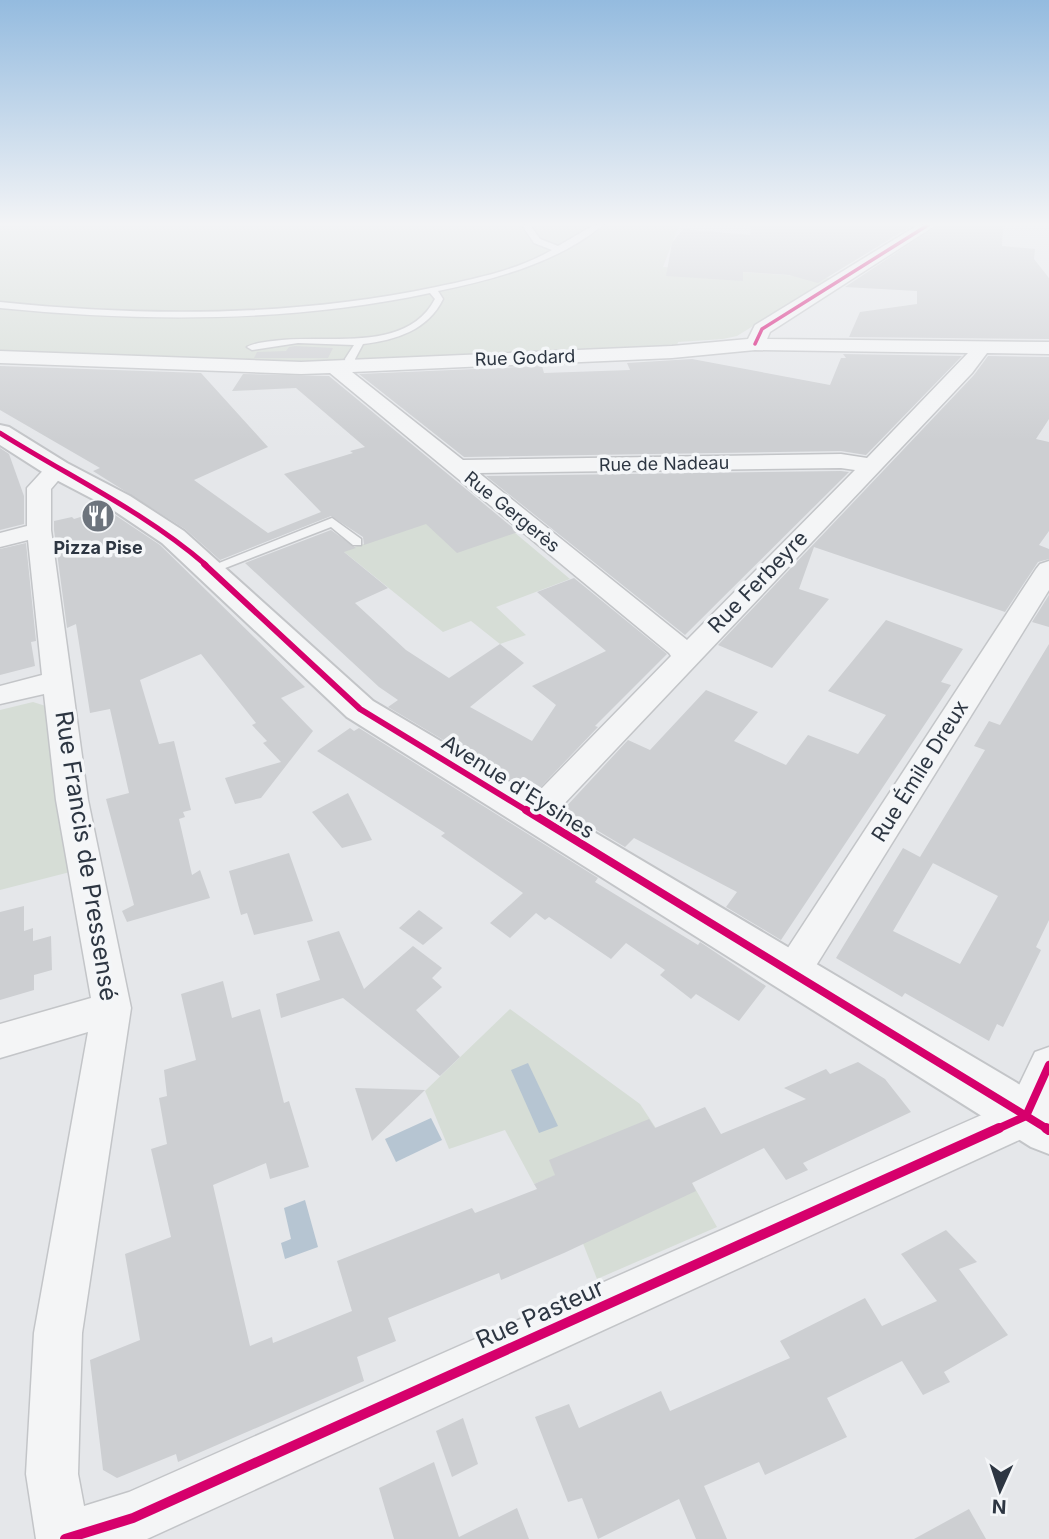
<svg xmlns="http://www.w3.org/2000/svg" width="1049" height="1539" font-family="Inter,sans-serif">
	<rect width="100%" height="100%" fill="#e5e7ea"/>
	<g fill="#d6ddd6">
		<polygon points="0,225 679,225 663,267 831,278 737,336 723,339 678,342 677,346 370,361 350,359 331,363 0,352"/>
		<polygon points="465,491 570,579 496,607 526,635 500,644 471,621 443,632 343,551 378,539"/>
		<polygon points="33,702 52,708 70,872 0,890 0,710"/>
		<polygon points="510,1009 640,1104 692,1183 717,1227 597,1279 556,1175 534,1184 505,1130 449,1149 425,1091"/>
	</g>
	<g fill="#b6c5d2">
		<polygon points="528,1063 558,1126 539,1133 511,1070"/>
		<polygon points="431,1118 442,1140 396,1162 385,1139"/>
		<polygon points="305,1200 318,1247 285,1259 281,1243 291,1239 284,1208"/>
	</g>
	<g fill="#cdcfd2" fill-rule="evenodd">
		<polygon points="751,225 913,225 818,283 789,275 743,272 743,281 666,276 672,243 683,229 750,235"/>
		<polygon points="938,225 1003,225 1002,246 1035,249 1034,259 1049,278 1049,339 849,337 860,312 917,304 917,291 845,287"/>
		<polygon points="295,346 333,348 328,358 254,358 257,352 286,351 289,347"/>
		<polygon points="843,354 962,356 866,455 841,451 464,457 359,374 542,366 544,373 630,370 627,363 692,359 830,385 841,358 846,358"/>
		<polygon points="988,356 1049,357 1049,419 1036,439 1049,442 1049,531 1039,545 1049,549 1049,559 1038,562 1005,612 814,547 799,589 829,599 772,668 718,645 974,375"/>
		<polygon points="0,366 201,373 268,447 194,480 268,533 321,512 284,474 353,453 350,451 365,447 296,388 232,391 243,374 329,376 518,532 457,553 426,524 364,545 363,537 331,516 220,560 185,529 93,471 100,468 0,410"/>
		<polygon points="0,448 9,454 24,496 24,524 0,530"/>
		<polygon points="841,471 849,472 685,635 486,476"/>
		<polygon points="106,509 160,545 305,687 281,698 313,731 261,798 235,804 225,778 281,762 263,743 267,741 252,725 256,723 201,654 140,680 159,744 174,741 191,810 183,812 185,817 179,819 192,875 200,870 210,898 127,922 122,911 134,905 106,799 129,793 110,709 90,713 76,624 67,628 54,530 54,521 72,517 74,519"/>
		<polygon points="331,530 356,548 344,552 388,588 355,603 406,650 449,678 500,644 524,663 470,707 532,741 556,705 532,686 606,651 537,592 574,578 667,654 595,726 598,727 534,794 388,707 398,700 379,687 245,563"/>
		<polygon points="26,543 36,641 31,642 35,666 0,675 0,549"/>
		<polygon points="1049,595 1049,627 1032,622"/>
		<polygon points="886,620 963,649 941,682 951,685 781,940 726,907 737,892 634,838 625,847 563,810 628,740 650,750 706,690 758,712 734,741 786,765 808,735 858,754 886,715 828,691"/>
		<path d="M1049 644V920L1036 947 1041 950 1009 1015 1003 1027 997 1024 989 1041 905 993 902 997 836 958 903 848 920 857 985 750 974 746 989 721 1000 725ZM925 859 998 896 960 964 893 931 933 863Z"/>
		<polygon points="350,728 354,731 359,728 598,878 595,882 698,945 700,942 766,986 739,1021 696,994 691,999 660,975 665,970 626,943 611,959 549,917 545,920 536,913 510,938 490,923 523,893 441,836 445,833 317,751"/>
		<polygon points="348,793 372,840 342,848 312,812"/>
		<polygon points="289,853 313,921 254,935 247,913 241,915 229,871"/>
		<polygon points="24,906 24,931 33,928 33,941 51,936 52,970 34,975 34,990 0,1000 0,912"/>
		<polygon points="419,910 443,928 423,945 399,928"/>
		<polygon points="339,931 364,989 413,946 442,968 432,978 442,987 416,1010 460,1057 440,1076 343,998 281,1018 276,994 320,980 307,941"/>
		<polygon points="223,981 232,1018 260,1009 284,1103 289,1101 309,1167 270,1179 266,1163 213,1185 250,1346 272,1337 273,1343 352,1311 337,1261 472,1208 475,1213 537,1189 534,1184 555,1175 549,1160 649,1119 655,1128 705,1107 721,1134 806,1099 784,1088 826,1069 830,1074 858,1062 885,1079 911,1112 803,1163 808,1170 786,1180 764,1148 692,1183 696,1191 564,1253 501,1280 499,1273 388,1318 396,1341 357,1357 364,1381 178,1462 176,1454 117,1478 103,1470 90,1360 140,1340 125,1254 171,1237 151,1149 167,1144 159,1098 167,1096 164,1070 196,1060 181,994"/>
		<polygon points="355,1088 425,1090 372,1141"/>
		<polygon points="946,1230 977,1262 959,1269 1008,1335 944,1372 950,1382 923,1395 902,1361 827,1398 847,1437 765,1475 759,1462 704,1486 727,1539 696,1539 679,1499 598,1539 582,1498 568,1502 535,1417 569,1404 579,1428 661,1391 670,1411 790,1358 780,1341 865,1298 882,1326 937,1301 901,1254"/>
		<polygon points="463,1418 478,1464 452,1477 436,1431"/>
		<polygon points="434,1462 459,1537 517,1508 529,1539 394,1539 379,1488"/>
		<polygon points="969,1509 986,1539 914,1539"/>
	</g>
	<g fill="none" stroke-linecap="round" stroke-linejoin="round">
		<defs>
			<g id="service">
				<path d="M522 225H530L540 239 558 246 594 225H603C557 263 495 279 438 291L443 299C428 330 396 340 363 344L355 359 356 365 351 368 346 365 345 359 354 345 298 343 252 350 247 347C254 343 264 342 273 341 324 333 406 355 435 299L430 293C290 323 142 322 0 308V302C145 317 293 317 436 287 474 279 518 270 552 250L534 243Z"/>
				<polygon points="332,518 361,539 361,545 353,545 331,527 215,572 205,572 204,569"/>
			</g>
			<g id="minor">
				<path d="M918 225H936L770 332 767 339 1049 342V354L987 353 972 373 563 805C551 822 548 833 524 826L520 818 541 789 671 656 669 653 330 373 301 374 0 363V351L301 362 672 346 748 339 755 325ZM755 350 968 353 867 458 841 454 463 460 352 372 672 358ZM841 468 855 470 687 640 479 473Z"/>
				<polygon points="57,462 65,464 68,469 51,489 51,530 88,800 131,1008 82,1333 78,1474 84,1506 129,1492 1011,1102 1035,1052 1049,1047 1049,1111 1041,1130 147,1539 36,1539 26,1474 34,1333 88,1032 0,1058 0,1024 91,998 56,800 44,694 0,704 0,686 42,675 28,540 0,547 0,533 27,526 27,488 49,464"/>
				<polygon points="1049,561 1049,590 804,985 791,990 778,985 772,974 778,963 1036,569 1040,564"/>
			</g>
			<polygon id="tertiary" points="0,425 9,427 67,463 130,496 184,531 373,701 1049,1102 1049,1154 1031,1147 347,717 162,543 110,508 47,475 0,445"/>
		</defs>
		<use href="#service" stroke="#c3c5c8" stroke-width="3"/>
		<use href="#minor" stroke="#c3c5c8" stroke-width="3"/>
		<use href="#tertiary" stroke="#c3c5c8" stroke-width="4"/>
		<use href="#service" fill="#f4f5f6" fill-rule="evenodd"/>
		<use href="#minor" fill="#f4f5f6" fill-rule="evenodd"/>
		<use href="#tertiary" fill="#f4f5f6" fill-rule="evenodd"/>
		<defs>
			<polyline id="cycleway-far4" points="755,344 762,329 928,225"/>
			<path id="cycleway-far3" d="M0 433C70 477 143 511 206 565"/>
			<polyline id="cycleway-far2" points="204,564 360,709 529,812"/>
			<g id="cycleway-far1">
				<polyline points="526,810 1049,1130"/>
				<polyline points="995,1130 1026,1116 1049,1065"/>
			</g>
			<g id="cycleway">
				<polyline points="1046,1128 1049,1130"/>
				<polyline points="65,1539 133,1518 999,1128"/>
			</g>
		</defs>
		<use href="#cycleway-far4" stroke="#f4f6f8" stroke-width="6"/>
		<use href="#cycleway-far3" stroke="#f4f6f8" stroke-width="9"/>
		<use href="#cycleway-far2" stroke="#f4f6f8" stroke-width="10"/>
		<use href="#cycleway-far1" stroke="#f4f6f8" stroke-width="12"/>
		<use href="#cycleway" stroke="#f4f6f8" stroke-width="15"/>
		<use href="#cycleway-far4" stroke="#d6006c" stroke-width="3.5"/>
		<use href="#cycleway-far3" stroke="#d6006c" stroke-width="5"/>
		<use href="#cycleway-far2" stroke="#d6006c" stroke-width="6"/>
		<use href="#cycleway-far1" stroke="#d6006c" stroke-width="8"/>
		<use href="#cycleway" stroke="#d6006c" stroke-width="10"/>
	</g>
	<linearGradient id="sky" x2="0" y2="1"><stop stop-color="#94bbdf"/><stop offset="0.51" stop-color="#f3f4f6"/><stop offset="1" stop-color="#f3f4f6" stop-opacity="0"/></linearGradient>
	<rect width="1049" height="440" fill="url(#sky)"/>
	<defs>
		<symbol id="restaurant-disc" viewBox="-11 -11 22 22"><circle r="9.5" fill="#6d747d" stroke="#f4f6f8"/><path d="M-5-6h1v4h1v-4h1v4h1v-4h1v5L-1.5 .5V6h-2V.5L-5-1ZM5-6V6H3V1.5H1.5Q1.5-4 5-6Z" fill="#fff"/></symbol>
	</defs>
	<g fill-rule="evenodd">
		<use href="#restaurant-disc" x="79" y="497" width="38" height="38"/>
	</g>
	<g text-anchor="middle" stroke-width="7" stroke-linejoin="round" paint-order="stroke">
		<g font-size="18" fill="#2d3642" stroke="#f4f6f8">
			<text transform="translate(525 358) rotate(-2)" y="6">Rue Godard</text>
			<text transform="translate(664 464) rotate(-1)" y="6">Rue de Nadeau</text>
			<text transform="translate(512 512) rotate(39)" y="6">Rue Gergerès</text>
		</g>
		<g font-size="18" font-weight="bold" fill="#2d3642" stroke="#f4f6f8">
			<text x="98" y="554">Pizza Pise</text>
		</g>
		<g font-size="21" fill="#2d3642" stroke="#f4f6f8">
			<text transform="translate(758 582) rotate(-46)" y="7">Rue Ferbeyre</text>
			<text transform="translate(920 771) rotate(-58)" y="7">Rue Émile Dreux</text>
			<text transform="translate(518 787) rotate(32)" y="7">Avenue d'Eysines</text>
		</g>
		<g font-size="24" fill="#2d3642" stroke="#f4f6f8">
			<text transform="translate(86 856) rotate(81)" y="8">Rue Francis de Pressensé</text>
			<text transform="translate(540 1314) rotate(-24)" y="8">Rue Pasteur</text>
		</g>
	</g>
	<g transform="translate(1000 1490) rotate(183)" stroke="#f4f6f8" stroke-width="5" paint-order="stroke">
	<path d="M0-5L12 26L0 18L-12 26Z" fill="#2d3642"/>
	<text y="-10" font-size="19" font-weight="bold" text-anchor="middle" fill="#2d3642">N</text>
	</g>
</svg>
